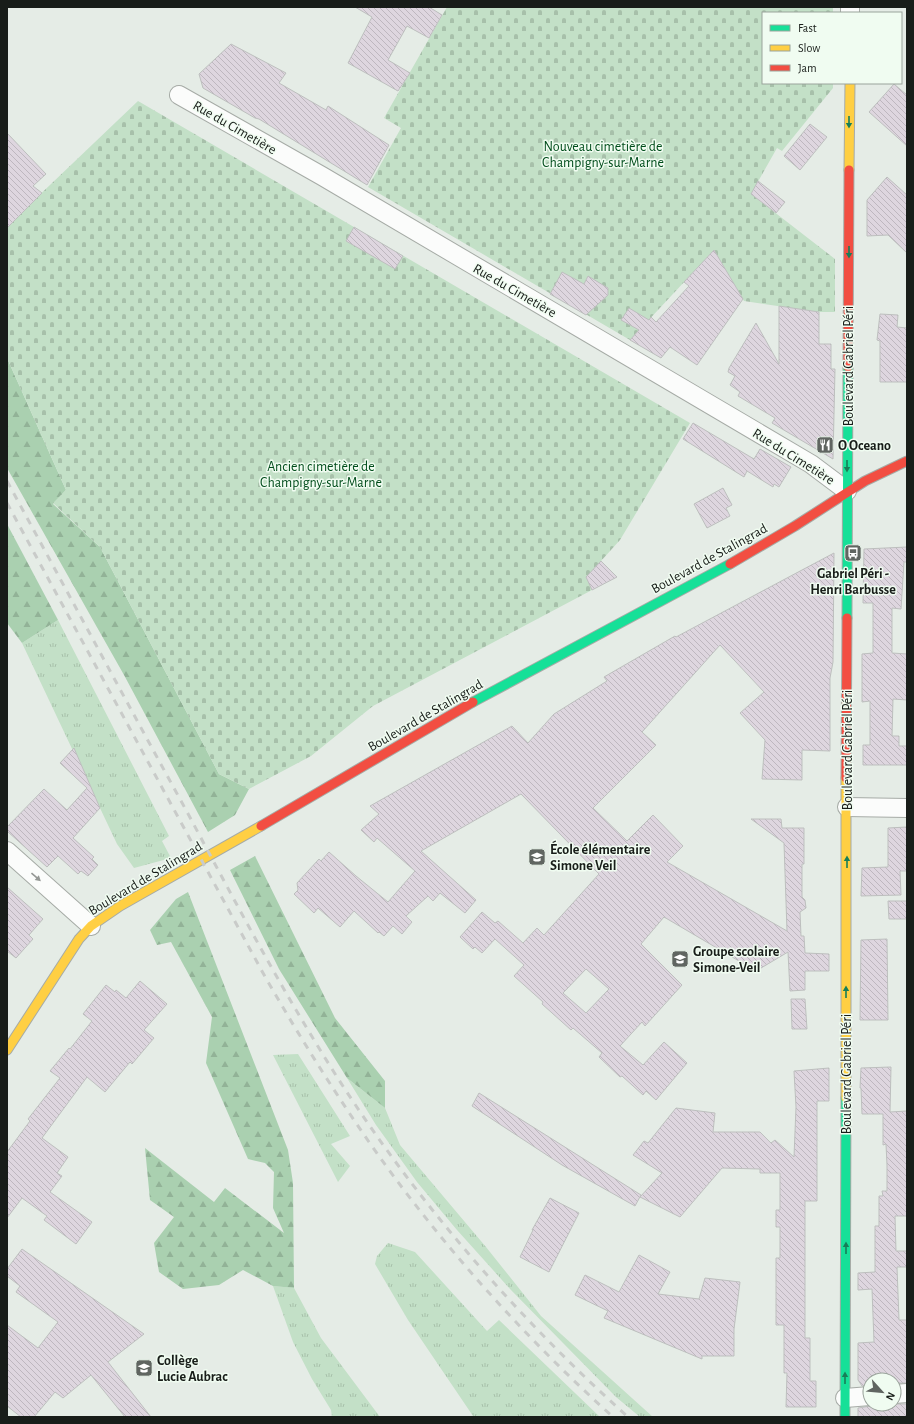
<svg xmlns="http://www.w3.org/2000/svg" width="914" height="1424" font-family="'Alegreya Sans',sans-serif">
	<defs>
		<pattern id="grass-tufts" width="24" height="20" patternUnits="userSpaceOnUse"><rect width="24" height="20" fill="#c3e0c7"/><path d="M3 7l-1-3M5 7V3M7 7l1-3M15 17l-1-3M17 17v-4M19 17l1-3" fill="none" stroke="#a7c0aa"/></pattern>
		<pattern id="forest-firs" width="22" height="20" patternUnits="userSpaceOnUse"><rect width="22" height="20" fill="#aad0b0"/><path d="M5 1l3.5 6h-7zM16 11l3.5 6h-7z" fill="#92b297"/></pattern>
		<pattern id="cemetery-stones" width="16" height="16" patternUnits="userSpaceOnUse"><rect width="16" height="16" fill="#c3e0c7"/><path d="M2 7V4a2 2 0 0 1 4 0v3zM10 15v-3a2 2 0 0 1 4 0v3z" fill="#a7c0aa"/></pattern>
		<pattern id="building-back-hatch" width="6" height="6" patternUnits="userSpaceOnUse"><rect width="6" height="6" fill="#ded6df"/><path d="M-1 5l2 2M0 0l6 6M5-1l2 2" fill="none" stroke="#beb7bf"/></pattern>
	</defs>
	<rect width="100%" height="100%" fill="#e5ece6"/>
	<g fill="url(#grass-tufts)">
		<polygon points="58,620 169,836 162,841 171,858 134,868 117,844 22,643"/>
		<polygon points="298,1054 350,1136 331,1144 350,1166 338,1182 273,1055"/>
		<polygon points="347,1078 385,1108 400,1145 486,1247 541,1316 653,1417 640,1417 616,1397 511,1290 457,1230 417,1182 376,1125"/>
		<polygon points="388,1243 415,1252 487,1331 499,1320 600,1417 473,1416 408,1320 375,1264 377,1256"/>
		<polygon points="273,1286 294,1288 321,1338 380,1417 332,1417 331,1410 312,1379 293,1342"/>
	</g>
	<g fill="url(#forest-firs)">
		<polygon points="7,358 66,490 53,504 100,547 219,774 249,789 235,815 208,832 124,675 7,468"/>
		<polygon points="7,524 58,620 22,643 7,623"/>
		<polygon points="255,856 335,1018 385,1081 385,1108 347,1078 279,969 230,870"/>
		<polygon points="188,892 288,1150 293,1183 294,1288 273,1286 243,1270 219,1285 183,1289 159,1272 154,1243 174,1217 150,1200 145,1148 214,1202 225,1188 284,1233 273,1208 274,1172 265,1163 248,1159 206,1063 212,1017 171,942 157,945 150,930 176,899"/>
	</g>
	<g fill="url(#cemetery-stones)">
		<polygon points="447,7 833,7 833,13 763,13 763,83 833,83 833,88 782,151 777,148 751,194 835,259 835,312 819,312 744,301 714,250 630,340 368,187 401,128 384,118"/>
		<polygon points="138,101 690,423 620,540 601,561 592,590 373,706 311,756 249,789 219,774 100,547 53,503 66,490 7,358 7,226"/>
	</g>
	<g fill="url(#building-back-hatch)" stroke="#bdbfbe" fill-rule="evenodd">
		<polygon points="355,7 429,7 442,15 429,38 407,26 388,60 410,73 398,91 348,63 372,17"/>
		<polygon points="231,44 286,73 279,83 326,110 328,106 389,145 367,185 259,119 255,118 203,88 199,74"/>
		<polygon points="894,84 907,95 907,146 869,112"/>
		<polygon points="810,124 827,137 800,170 784,156"/>
		<polygon points="7,133 46,174 33,186 42,193 7,228"/>
		<polygon points="887,177 907,195 907,253 888,235 867,236 867,200"/>
		<polygon points="758,181 785,202 776,213 751,194"/>
		<polygon points="354,227 403,256 395,269 346,241"/>
		<polygon points="714,250 743,299 697,365 670,347 661,358 630,340 639,330 621,320 629,308 649,320 651,317 656,322 689,286 684,282"/>
		<polygon points="562,272 584,284 588,276 608,288 608,295 586,315 550,294"/>
		<polygon points="779,306 819,312 819,344 831,344 831,369 835,369 833,459 772,423 775,418 738,396 740,392 730,385 735,376 728,372 729,368 756,323 779,364"/>
		<polygon points="880,314 898,315 897,327 907,328 907,382 880,382 880,341 877,340"/>
		<polygon points="693,423 754,459 760,449 791,467 779,487 774,484 773,487 747,471 744,477 683,439"/>
		<polygon points="723,488 732,505 726,508 730,516 707,528 694,504"/>
		<polygon points="907,547 907,562 904,562 901,609 892,608 892,653 907,654 907,700 893,699 892,736 899,736 899,746 907,746 907,765 863,765 863,745 870,745 870,701 862,702 862,654 873,653 873,603 863,603 864,549"/>
		<path d="M834 553 833 662 830 678V751L802 750V780L762 779 765 740 740 713 764 692 720 645 642 732 656 745 593 808 627 841 653 815 683 846 667 862 787 931 784 843 751 819H781L782 828H804V864H802V897L805 900 806 908 800 912 801 936H804L805 953 829 954V971H805V990L790 991 788 952 756 971 664 917 641 944 682 985 645 1026 642 1022 620 1046 643 1065 664 1042 687 1063 656 1100 646 1091 643 1095 622 1076 620 1077 599 1057 602 1053 573 1028 571 1030 542 1004 543 1002 514 976 524 965 495 939 482 953 475 947 473 949 460 937 482 912 495 923 498 921 523 943 537 928 544 935 599 874 521 794 421 851 476 900 465 913 440 893 433 901 428 896 406 916 412 922 402 934 393 926 384 936 379 932 378 933 354 911 340 927 318 908 314 913 294 894 298 890 297 883 319 859 321 861 329 852 356 876 388 902 415 871 377 838 374 842 361 830 379 814 370 806 512 726 528 743 554 714 607 681 604 677 675 636 676 637ZM586 969 609 989 586 1013 563 993Z"/>
		<polygon points="601,561 617,577 592,590 586,577"/>
		<polygon points="74,748 100,808 73,838 94,857 92,859 98,865 88,876 81,871 78,874 58,856 47,867 7,831 7,827 44,789 67,810 87,788 60,763"/>
		<polygon points="907,827 907,871 900,871 901,895 861,896 862,868 888,867 888,828"/>
		<polygon points="7,887 43,919 29,935 33,939 16,958 7,951"/>
		<polygon points="888,901 907,901 907,919 889,919"/>
		<polygon points="887,939 888,1020 860,1020 861,940"/>
		<polygon points="140,981 167,1004 144,1030 154,1038 132,1064 130,1062 105,1092 87,1077 42,1138 68,1157 57,1173 62,1176 50,1192 92,1222 76,1244 44,1220 47,1216 22,1198 7,1218 7,1152 30,1121 28,1119 60,1078 50,1071 69,1048 70,1049 92,1021 83,1014 106,985 115,992 116,990 126,998"/>
		<polygon points="791,999 805,999 807,1029 792,1029"/>
		<polygon points="891,1067 890,1112 907,1111 907,1216 895,1216 896,1251 907,1251 907,1267 897,1267 899,1320 907,1320 907,1383 894,1383 894,1380 870,1380 870,1386 862,1386 858,1380 858,1343 874,1342 872,1289 858,1290 858,1273 875,1272 875,1226 879,1226 879,1196 883,1196 882,1191 887,1191 887,1165 886,1144 883,1145 883,1114 862,1114 861,1088 860,1088 861,1068"/>
		<polygon points="829,1068 829,1101 817,1101 817,1201 805,1201 805,1338 810,1338 810,1381 816,1381 816,1407 786,1407 787,1373 784,1373 784,1325 776,1325 776,1258 780,1258 780,1227 776,1227 776,1210 780,1210 780,1173 760,1173 760,1169 722,1168 680,1217 640,1197 662,1173 633,1155 644,1141 648,1143 676,1108 715,1113 713,1132 760,1132 771,1143 775,1140 794,1157 796,1107 794,1071"/>
		<polygon points="479,1093 641,1195 635,1206 562,1165 472,1106"/>
		<polygon points="550,1198 579,1213 549,1272 520,1257 533,1230 532,1230"/>
		<polygon points="22,1249 144,1334 108,1362 151,1417 125,1417 91,1375 63,1398 55,1392 34,1417 21,1417 7,1406 7,1325 38,1348 58,1322 16,1292 20,1286 7,1276 7,1269"/>
		<polygon points="639,1255 670,1272 658,1294 699,1299 705,1278 740,1282 734,1329 734,1356 702,1356 702,1359 604,1318 608,1311 575,1295 585,1275 619,1292"/>
		<polygon points="877,1404 907,1404 907,1417 858,1417 858,1408 871,1406"/>
	</g>
	<g fill="none" stroke-linecap="round" stroke-linejoin="round">
		<defs>
			<g id="street">
				<polyline points="850,13 850,7"/>
				<polyline points="179,95 322,176 811,464 847,491"/>
				<polyline points="847,807 907,808"/>
				<polyline points="7,851 91,926"/>
				<polyline points="894,1394 907,1393"/>
				<polyline points="845,1398 870,1396"/>
			</g>
			<g id="fast">
				<polyline points="847,618 848,367"/>
				<polyline points="473,702 730,564"/>
				<polyline points="845,1417 846,1098"/>
			</g>
			<g id="slow">
				<polyline points="849,170 850,83"/>
				<polyline points="7,1050 79,939 91,926 120,906 261,826"/>
				<polyline points="846,1098 846,778"/>
			</g>
			<g id="jam">
				<polyline points="848,367 849,170"/>
				<polyline points="730,564 795,526 865,481 907,461"/>
				<polyline points="846,778 847,618"/>
				<polyline points="261,826 473,702"/>
			</g>
		</defs>
		<use href="#street" stroke="#a6aba6" stroke-width="20"/>
		<use href="#fast" stroke="#a6aba6" stroke-width="11"/>
		<use href="#slow" stroke="#a6aba6" stroke-width="11"/>
		<use href="#jam" stroke="#a6aba6" stroke-width="11"/>
		<use href="#street" stroke="#fbfcfb" stroke-width="18"/>
		<use href="#fast" stroke="#16e098" stroke-width="9"/>
		<use href="#slow" stroke="#ffcf43" stroke-width="9"/>
		<use href="#jam" stroke="#f24e42" stroke-width="9"/>
		<g stroke="#c9cbc9" stroke-width="3" stroke-dasharray="7 7" stroke-linecap="butt">
			<path d="M7 481C67 591 126 701 186 810 230 892 273 974 322 1053 405 1188 510 1311 628 1417"/>
			<path d="M7 503 263 973C296 1031 331 1087 369 1142 439 1242 522 1335 613 1417"/>
		</g>
	</g>
	<defs><path id="oneway-solid" d="M-6-.8H1V-3.2L6.5 0L1 3.2V.8H-6Z"/></defs>
	<g fill="#177e58">
		<use href="#oneway-solid" transform="translate(849 122) rotate(90)"/>
		<use href="#oneway-solid" transform="translate(849 252) rotate(90)"/>
		<use href="#oneway-solid" transform="translate(847 466) rotate(90)"/>
		<use href="#oneway-solid" transform="translate(847 862) rotate(-90)"/>
		<use href="#oneway-solid" transform="translate(846 992) rotate(-90)"/>
		<use href="#oneway-solid" transform="translate(846 1248) rotate(-90)"/>
		<use href="#oneway-solid" transform="translate(845 1378) rotate(-90)"/>
	</g>
	<use fill="#959895" href="#oneway-solid" transform="translate(36 877) rotate(41)"/>
	<defs>
		<symbol id="restaurant-square" viewBox="-11 -11 22 22"><rect x="-9" y="-9" width="18" height="18" rx="4" fill="#606561" stroke="#f0fcf1"/><path d="M-5-6h1v4h1v-4h1v4h1v-4h1v5L-1.5 .5V6h-2V.5L-5-1ZM5-6V6H3V1.5H1.5Q1.5-4 5-6Z" fill="#fff"/></symbol>
		<symbol id="bus-square" viewBox="-11 -11 22 22"><rect x="-9" y="-9" width="18" height="18" rx="4" fill="#606561" stroke="#f0fcf1"/><path d="M-5-6H5V4H4V6H2V4H-2V6H-4V4H-5ZM-3.5-4V0h7V-4ZM-3.5 1.2v1.5H-2V1.2ZM2 1.2v1.5H3.5V1.2Z" fill="#fff"/></symbol>
		<symbol id="school-square" viewBox="-11 -11 22 22"><rect x="-9" y="-9" width="18" height="18" rx="4" fill="#606561" stroke="#f0fcf1"/><path d="M0-5L7-2L0 1L-7-2ZM-4 1L0 2.5L4 1V4Q0 6-4 4Z" fill="#fff"/></symbol>
	</defs>
	<g fill-rule="evenodd">
		<use href="#restaurant-square" x="815" y="435" width="20" height="20"/>
		<use href="#bus-square" x="843" y="543" width="20" height="20"/>
		<use href="#school-square" x="527" y="847" width="20" height="20"/>
		<use href="#school-square" x="670" y="949" width="20" height="20"/>
		<use href="#school-square" x="134" y="1358" width="20" height="20"/>
	</g>
	<g text-anchor="middle" stroke-width="3" stroke-linejoin="round" paint-order="stroke">
		<g font-size="14" fill="#181d19" stroke="#f0fcf1">
			<text transform="translate(235 127) rotate(30)" y="5">Rue du Cimetière</text>
			<text transform="translate(515 290) rotate(30)" y="5">Rue du Cimetière</text>
			<text transform="translate(848 366) rotate(-90)" y="5">Boulevard Gabriel Péri</text>
			<text transform="translate(794 456) rotate(32)" y="5">Rue du Cimetière</text>
			<text transform="translate(709 558) rotate(-29)" y="5">Boulevard de Stalingrad</text>
			<text transform="translate(425 715) rotate(-30)" y="5">Boulevard de Stalingrad</text>
			<text transform="translate(847 750) rotate(-90)" y="5">Boulevard Gabriel Péri</text>
			<text transform="translate(145 878) rotate(-31)" y="5">Boulevard de Stalingrad</text>
			<text transform="translate(846 1074) rotate(-90)" y="5">Boulevard Gabriel Péri</text>
		</g>
		<g font-size="14" fill="#004d1b" stroke="#f0fcf1">
			<text x="603" y="151">Nouveau cimetière de<tspan x="603" dy="16">Champigny-sur-Marne</tspan></text>
			<text x="321" y="471">Ancien cimetière de<tspan x="321" dy="16">Champigny-sur-Marne</tspan></text>
		</g>
		<g font-size="14" font-weight="bold" fill="#181d19" stroke="#f0fcf1" text-anchor="start">
			<text x="838" y="450">O Oceano</text>
			<text x="853" y="578" text-anchor="middle">Gabriel Péri -<tspan x="853" dy="16">Henri Barbusse</tspan></text>
			<text x="550" y="854">École élémentaire<tspan x="550" dy="16">Simone Veil</tspan></text>
			<text x="693" y="956">Groupe scolaire<tspan x="693" dy="16">Simone-Veil</tspan></text>
			<text x="157" y="1365">Collège<tspan x="157" dy="16">Lucie Aubrac</tspan></text>
		</g>
	</g>
	<rect width="914" height="1424" fill="none" stroke="#181d19" stroke-width="16"/>
	<rect x="762" y="12" width="140" height="72" fill="#f0fcf1" stroke="#9aa39b"/>
	<rect x="770" y="25" width="20" height="6" fill="#16e098" stroke="#9aa39b"/>
	<text x="798" y="32" font-size="12" fill="#181d19">Fast</text>
	<rect x="770" y="45" width="20" height="6" fill="#ffcf43" stroke="#9aa39b"/>
	<text x="798" y="52" font-size="12" fill="#181d19">Slow</text>
	<rect x="770" y="65" width="20" height="6" fill="#f24e42" stroke="#9aa39b"/>
	<text x="798" y="72" font-size="12" fill="#181d19">Jam</text>
	<g transform="translate(882 1392) rotate(117)"><circle r="19" fill="#f0fcf1" stroke="#9aa39b"/>
	<path d="M0-3L7 15L0 10L-7 15Z" fill="#606561"/>
	<text y="-6" font-size="11" font-weight="bold" text-anchor="middle" fill="#181d19">N</text>
	</g>
</svg>
